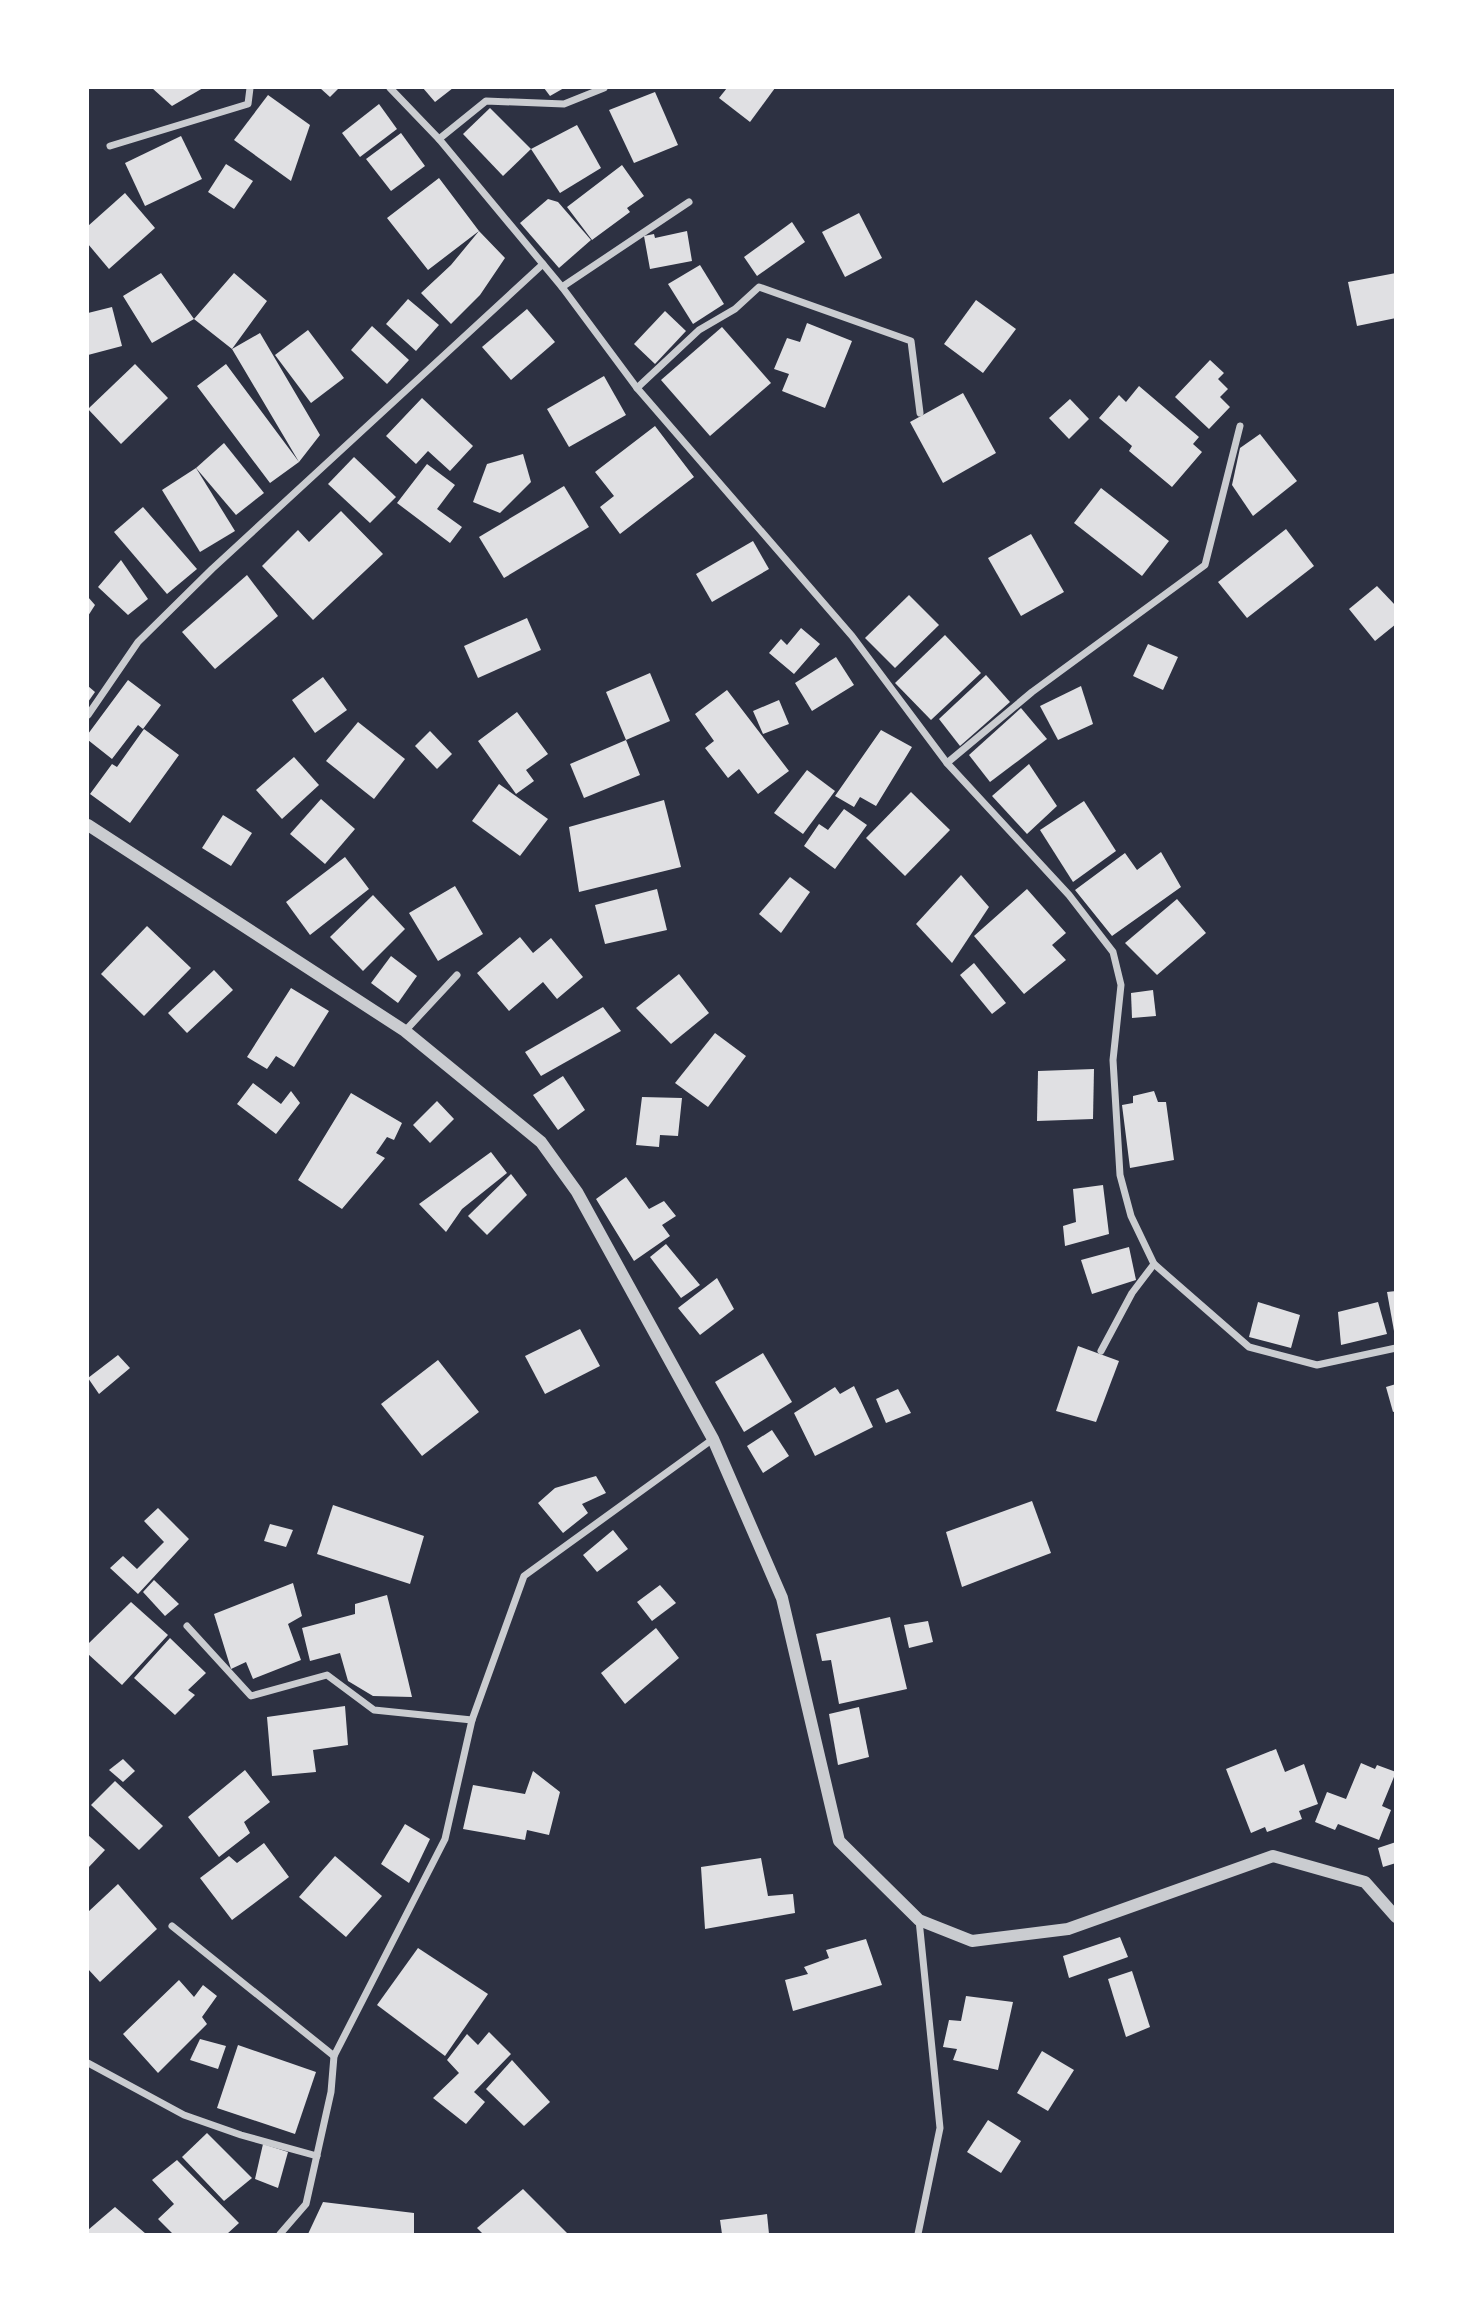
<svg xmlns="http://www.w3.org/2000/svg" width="1483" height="2322" font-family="'Times New Roman',serif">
	<rect width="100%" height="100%" fill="#2d3142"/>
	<g fill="#e0e0e3">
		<polygon points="152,88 203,88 172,106"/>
		<polygon points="320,88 339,88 330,97"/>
		<polygon points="423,88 453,88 435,102"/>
		<polygon points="544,88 564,88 550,96"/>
		<polygon points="727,88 775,88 750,122 719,98"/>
		<polygon points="655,92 678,145 634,163 609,110"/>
		<polygon points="268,95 310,125 291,181 234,140"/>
		<polygon points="379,104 397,129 360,157 342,133"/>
		<polygon points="490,108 531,149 503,176 463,134"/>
		<polygon points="577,125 601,168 560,193 531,149"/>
		<polygon points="401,133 425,166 391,191 366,159"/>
		<polygon points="181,136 202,179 145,206 125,163"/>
		<polygon points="226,164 253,181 234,209 208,192"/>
		<polygon points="622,165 644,196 627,208 630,212 592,240 567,207"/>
		<polygon points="439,178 479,231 505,258 480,295 451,324 421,293 451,265 479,231 428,270 387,218"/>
		<polygon points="125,193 155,228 109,269 88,244 88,226"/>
		<polygon points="548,199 558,202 591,240 559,268 520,223"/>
		<polygon points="859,213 882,258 845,277 822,232"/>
		<polygon points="792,222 805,242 757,276 744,257"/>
		<polygon points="687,231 692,261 650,269 644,236 654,234 655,238"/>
		<polygon points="700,265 724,304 693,324 668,284"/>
		<polygon points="161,273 194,319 234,273 267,301 232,349 260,333 320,435 299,462 270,483 197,386 226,364 299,462 232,349 194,319 152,343 123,296"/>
		<polygon points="1396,273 1396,318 1357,326 1348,282"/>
		<polygon points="408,299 439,325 416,351 386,324"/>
		<polygon points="976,300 1016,329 983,373 944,344"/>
		<polygon points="112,307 122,346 88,355 88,313"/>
		<polygon points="527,309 555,342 511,380 482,347"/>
		<polygon points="665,311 686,331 655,364 634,344"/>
		<polygon points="807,323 852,341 825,408 782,391 789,374 774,369 787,338 800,342"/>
		<polygon points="372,326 409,360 387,384 351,350"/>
		<polygon points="722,327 771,383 710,436 661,380"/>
		<polygon points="308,330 344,378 311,403 275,355"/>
		<polygon points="1210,360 1224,373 1218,379 1228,389 1220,397 1230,407 1209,429 1175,397"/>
		<polygon points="135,364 168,398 121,444 88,409"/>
		<polygon points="604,376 626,415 569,447 547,409"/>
		<polygon points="1139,386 1199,437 1193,444 1202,452 1172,487 1129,451 1132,446 1099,418 1119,395 1126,402"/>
		<polygon points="963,393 996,453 943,483 910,422"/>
		<polygon points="422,398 473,446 450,471 428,451 416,464 386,436"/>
		<polygon points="1070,399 1089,419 1069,439 1049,418"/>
		<polygon points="655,426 694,477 620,534 600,507 614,496 595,472"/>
		<polygon points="1260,434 1297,481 1253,516 1232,485 1240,448"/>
		<polygon points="224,443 264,493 236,515 196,468"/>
		<polygon points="523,454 531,482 500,513 473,502 487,464"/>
		<polygon points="354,457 396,497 370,523 328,484"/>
		<polygon points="427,464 455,485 437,509 462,527 450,543 397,503"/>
		<polygon points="196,468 235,531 200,552 162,490"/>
		<polygon points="564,486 589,527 504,578 479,537"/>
		<polygon points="1101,488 1169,541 1142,576 1074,523"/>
		<polygon points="143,507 197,569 167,594 114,532"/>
		<polygon points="341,511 383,554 313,620 262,566 298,530 309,542"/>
		<polygon points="1286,529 1314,566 1247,618 1218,582"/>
		<polygon points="1031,534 1064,592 1021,616 988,558"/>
		<polygon points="753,541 769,569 712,602 696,574"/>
		<polygon points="121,560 148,599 128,615 98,587"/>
		<polygon points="247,575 278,616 215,669 182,632"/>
		<polygon points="1377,586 1396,606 1396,624 1375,641 1349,609"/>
		<polygon points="909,595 939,625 895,668 865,638"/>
		<polygon points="88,597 95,605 88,616"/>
		<polygon points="527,618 541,650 478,678 464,646"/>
		<polygon points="801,628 820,644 794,674 769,653 781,639 787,645"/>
		<polygon points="945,635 981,673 931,720 895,683"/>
		<polygon points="1148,644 1178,657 1163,690 1133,676"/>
		<polygon points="836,657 854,685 812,711 795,683"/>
		<polygon points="650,673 670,721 626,740 606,692"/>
		<polygon points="986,675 1010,702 960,746 939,719"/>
		<polygon points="323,677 347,710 315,733 292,700"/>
		<polygon points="128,680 161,705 143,729 138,725 112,759 88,740 88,734"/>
		<polygon points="88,686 95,692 88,702"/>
		<polygon points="1081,686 1093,724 1058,740 1040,706"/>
		<polygon points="727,690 789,771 758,794 739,769 728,778 705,748 714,741 695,714"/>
		<polygon points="779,700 789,724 763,734 753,711"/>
		<polygon points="1021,708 1047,739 990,782 969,755"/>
		<polygon points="517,712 548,754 526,770 534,781 516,794 478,741"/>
		<polygon points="358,722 405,759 374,799 326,761"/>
		<polygon points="144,729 179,755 130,823 90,794 112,764 117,767"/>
		<polygon points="881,730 912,747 876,806 860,797 854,807 835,796"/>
		<polygon points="430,731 452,754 437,769 415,746"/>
		<polygon points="626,740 640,775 584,798 570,764"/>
		<polygon points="294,757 319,785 282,819 256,790"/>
		<polygon points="1029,764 1057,806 1027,834 992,796"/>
		<polygon points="807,770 835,791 803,834 774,813"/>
		<polygon points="499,784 548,819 520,856 472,821"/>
		<polygon points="911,792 950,830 905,876 866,838"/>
		<polygon points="321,799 355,829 325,864 290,834"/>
		<polygon points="664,800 681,867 579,892 569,827"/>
		<polygon points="1084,801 1116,851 1073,882 1040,830"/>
		<polygon points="844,809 867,825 835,869 804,846 819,824 828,830"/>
		<polygon points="223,815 252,833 231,866 202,848"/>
		<polygon points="1161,852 1181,887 1112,936 1075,890 1125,853 1137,870"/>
		<polygon points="345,857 369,889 310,935 286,902"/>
		<polygon points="961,875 989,907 952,963 916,924"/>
		<polygon points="790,877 810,892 781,933 759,914"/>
		<polygon points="455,886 483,934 438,961 409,913"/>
		<polygon points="657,889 667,930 605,944 595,905"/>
		<polygon points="1027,889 1066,933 1052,945 1066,960 1024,994 974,936"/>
		<polygon points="373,895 405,929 363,971 330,937"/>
		<polygon points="1177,899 1206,933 1157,975 1125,943"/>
		<polygon points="147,926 191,968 144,1016 101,974"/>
		<polygon points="520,937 533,953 551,938 583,977 557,999 543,982 509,1011 477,973"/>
		<polygon points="391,956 417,976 398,1003 371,983"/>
		<polygon points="974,963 1006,1003 992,1014 960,975"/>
		<polygon points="214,970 233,990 187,1033 168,1013"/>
		<polygon points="679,974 709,1013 671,1044 636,1008"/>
		<polygon points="291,988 329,1011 294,1067 276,1056 267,1069 247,1057"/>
		<polygon points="1153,990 1156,1016 1132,1018 1131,993"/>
		<polygon points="603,1007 621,1031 541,1076 525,1052"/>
		<polygon points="715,1033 746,1056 708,1107 675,1083"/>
		<polygon points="1094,1069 1093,1119 1037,1121 1038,1071"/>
		<polygon points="563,1076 585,1110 558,1130 533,1095"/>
		<polygon points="253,1083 281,1104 291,1091 300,1103 276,1134 237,1104"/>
		<polygon points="1154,1091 1158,1102 1166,1102 1174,1160 1130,1168 1122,1105 1133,1103 1133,1096"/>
		<polygon points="351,1093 402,1123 394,1140 387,1137 376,1153 385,1158 342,1209 298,1180"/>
		<polygon points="642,1097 682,1098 678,1136 660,1135 659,1147 636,1145"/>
		<polygon points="437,1101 454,1119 430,1143 413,1125"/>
		<polygon points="491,1152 507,1173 462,1209 446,1232 419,1204"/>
		<polygon points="511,1174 527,1195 487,1235 468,1216"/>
		<polygon points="626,1177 649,1209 664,1201 676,1216 662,1225 670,1236 634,1261 596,1199"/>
		<polygon points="1103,1185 1109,1234 1065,1246 1063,1226 1076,1222 1073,1189"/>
		<polygon points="666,1244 700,1285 681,1298 650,1257"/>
		<polygon points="1129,1247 1136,1280 1092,1294 1081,1260"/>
		<polygon points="717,1278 734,1309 700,1335 678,1308"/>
		<polygon points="1396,1291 1396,1330 1394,1331 1387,1292"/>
		<polygon points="1258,1302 1300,1315 1291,1348 1249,1337"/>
		<polygon points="1378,1302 1387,1334 1341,1345 1338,1312"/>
		<polygon points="580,1329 600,1366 545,1394 525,1356"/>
		<polygon points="1078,1346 1119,1361 1096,1422 1056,1411"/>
		<polygon points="763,1353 792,1402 744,1432 715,1382"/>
		<polygon points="118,1355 130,1368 99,1394 88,1378"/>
		<polygon points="438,1360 479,1412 422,1456 381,1404"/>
		<polygon points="1396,1384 1396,1411 1393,1412 1386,1387"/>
		<polygon points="854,1386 873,1427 815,1456 794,1413 835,1387 840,1394"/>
		<polygon points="898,1389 911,1413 886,1423 876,1399"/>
		<polygon points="772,1430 789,1456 763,1473 747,1446"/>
		<polygon points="596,1476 606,1493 582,1504 588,1513 563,1533 538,1503 555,1488"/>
		<polygon points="1032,1501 1051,1553 962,1587 946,1532"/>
		<polygon points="333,1505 424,1536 410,1584 317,1554"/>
		<polygon points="158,1508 189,1539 138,1594 110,1568 123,1556 137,1569 164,1542 144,1521"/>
		<polygon points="270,1524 293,1530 286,1547 264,1541"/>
		<polygon points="613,1530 628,1549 597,1572 583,1555"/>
		<polygon points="154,1580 179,1604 165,1616 143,1592"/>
		<polygon points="293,1583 302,1616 288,1624 301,1660 253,1679 246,1662 231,1669 214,1614"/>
		<polygon points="660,1585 676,1603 652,1621 637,1602"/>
		<polygon points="387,1595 408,1680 412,1697 373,1696 348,1681 340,1653 310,1661 302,1628 355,1614 355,1604"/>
		<polygon points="131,1602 168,1635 122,1685 88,1654 88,1644"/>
		<polygon points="890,1617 907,1689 839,1704 831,1660 822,1661 816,1634"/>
		<polygon points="928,1621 933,1642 909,1648 904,1625"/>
		<polygon points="656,1628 679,1658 625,1704 601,1673"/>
		<polygon points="170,1638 206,1673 188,1690 195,1695 175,1715 134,1678"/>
		<polygon points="345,1706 348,1745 313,1750 316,1772 272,1776 267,1717"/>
		<polygon points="859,1707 869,1757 838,1765 829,1714"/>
		<polygon points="1276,1749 1285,1772 1304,1764 1318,1804 1299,1811 1302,1819 1267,1832 1265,1827 1251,1833 1226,1769"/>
		<polygon points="123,1759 135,1771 123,1782 109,1770"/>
		<polygon points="1361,1763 1375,1769 1377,1765 1396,1772 1382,1806 1391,1810 1379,1840 1338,1824 1335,1830 1315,1822 1327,1792 1346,1799"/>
		<polygon points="245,1770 270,1802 244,1822 250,1833 219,1857 188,1817"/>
		<polygon points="533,1771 560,1792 549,1835 527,1830 525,1840 463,1829 473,1785 525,1794"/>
		<polygon points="115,1781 163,1826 139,1850 91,1805"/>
		<polygon points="405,1824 430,1839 409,1883 381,1864"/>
		<polygon points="88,1835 105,1850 88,1868"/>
		<polygon points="1396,1842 1396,1863 1383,1867 1378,1848"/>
		<polygon points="264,1843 289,1877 232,1920 200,1878 229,1856 237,1863"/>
		<polygon points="335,1856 382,1896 346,1937 299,1897"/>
		<polygon points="761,1858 768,1896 793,1894 795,1913 705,1929 701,1867"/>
		<polygon points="118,1884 157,1929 100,1982 88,1969 88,1912"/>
		<polygon points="1120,1937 1128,1957 1069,1978 1063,1956"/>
		<polygon points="866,1939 882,1985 793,2011 785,1980 808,1974 804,1967 829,1958 826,1950"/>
		<polygon points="418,1948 488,1994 445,2056 377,2005"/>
		<polygon points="1132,1971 1150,2027 1126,2037 1108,1979"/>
		<polygon points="179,1980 194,1997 203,1985 217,1996 202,2017 207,2024 158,2073 123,2034"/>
		<polygon points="966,1996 1013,2002 998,2070 953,2060 957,2049 943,2047 949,2020 961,2021"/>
		<polygon points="489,2032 511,2054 474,2092 485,2102 466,2124 433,2098 459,2073 447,2060 467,2034 478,2045"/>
		<polygon points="200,2039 226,2046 218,2069 190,2060"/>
		<polygon points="238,2045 316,2072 295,2134 217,2108"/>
		<polygon points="1042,2051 1074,2070 1048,2111 1017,2093"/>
		<polygon points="512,2060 550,2102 524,2126 486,2089"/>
		<polygon points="988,2120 1021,2141 1001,2173 967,2152"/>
		<polygon points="207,2133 252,2178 224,2201 182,2157"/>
		<polygon points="263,2144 288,2152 278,2188 255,2179"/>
		<polygon points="177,2160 239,2223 227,2234 173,2234 158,2219 174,2204 152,2180"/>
		<polygon points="523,2189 568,2234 483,2234 477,2228"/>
		<polygon points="323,2202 414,2213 414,2234 308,2234"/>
		<polygon points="115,2207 146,2234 88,2234 88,2230"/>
		<polygon points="767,2214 769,2234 722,2234 720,2220"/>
	</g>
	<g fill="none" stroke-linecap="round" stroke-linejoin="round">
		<g stroke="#caccd0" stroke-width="7">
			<polyline points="390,88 439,139 562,287 637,388 852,636 947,763 1069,895 1113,952 1121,985 1113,1060 1120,1175 1131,1216 1154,1264 1249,1347 1317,1365 1396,1348"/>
			<polyline points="439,139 486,101 564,104 604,88"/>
			<polyline points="110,146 248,104 250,88"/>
			<polyline points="562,287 689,202"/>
			<polyline points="637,388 699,330 735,309 759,287 911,341 920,413"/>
			<polyline points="88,715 138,642 212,569 543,264"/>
			<polyline points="947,763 1032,692 1205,565 1240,426"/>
			<polyline points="405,1031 457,975"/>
			<polyline points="1101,1351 1132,1293 1154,1264"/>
			<polyline points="187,1626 251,1696 327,1675 374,1710 472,1720"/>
			<polyline points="172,1926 334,2056"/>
			<polyline points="88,2063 184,2115 241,2135 317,2156"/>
			<polyline points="280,2234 306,2204 331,2092 334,2056 445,1839 472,1720 524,1576 713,1439"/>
			<polyline points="918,2234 940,2128 919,1920"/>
		</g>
		<polyline stroke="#caccd0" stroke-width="12" points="88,825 405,1031 541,1142 577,1192 713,1439 782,1598 839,1841 919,1920 972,1941 1068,1929 1273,1856 1365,1882 1396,1917"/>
	</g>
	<rect width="1483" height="2322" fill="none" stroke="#ffffff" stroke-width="178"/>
</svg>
